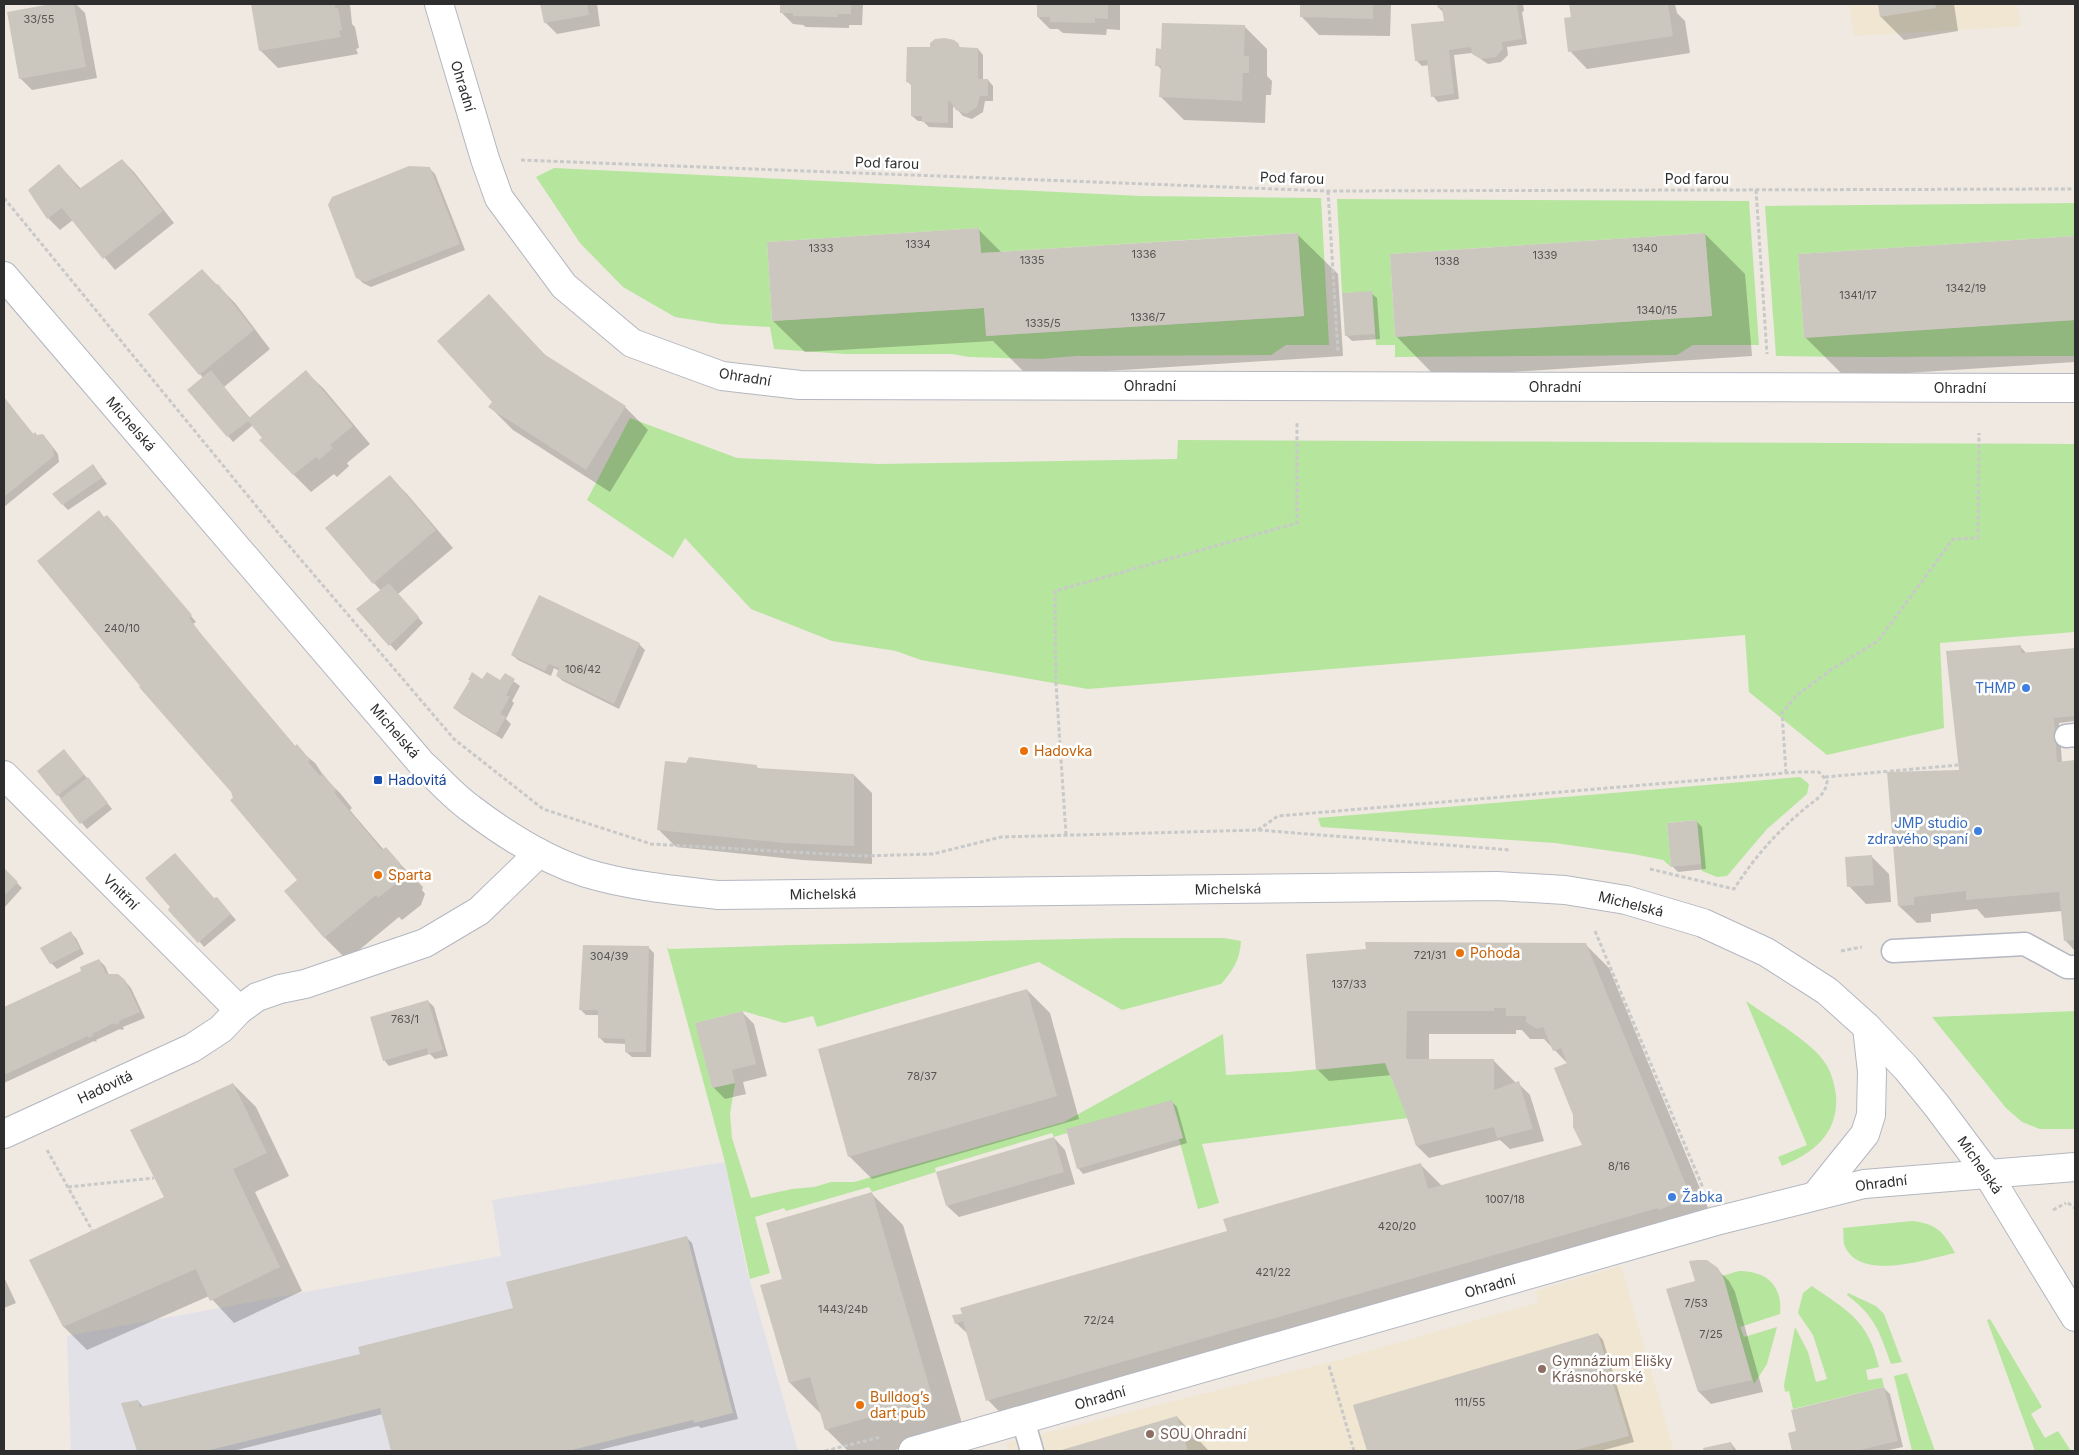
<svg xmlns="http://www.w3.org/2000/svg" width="2079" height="1455" font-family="Inter,sans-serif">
	<rect width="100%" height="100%" fill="#efe9e1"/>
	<polygon fill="#e3e1e8" points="725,1162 746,1267 798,1451 71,1451 67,1336 501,1256 492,1200"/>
	<g fill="#f0e6d1">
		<polygon points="1849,4 2017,4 2021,26 1854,36"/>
		<polygon points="1621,1266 1674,1451 1009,1451 1006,1443 1339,1360 1539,1302 1536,1291"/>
	</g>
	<g fill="#b6e59e" fill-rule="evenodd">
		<path d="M554 168 1141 196 1321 198 1329 345H1286L1271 355 1076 356 1040 359 969 357 952 354H845L774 349 770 327 719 324 675 317 623 287 580 243 536 177ZM979 228 981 253 1297 233 1304 316 987 336 984 308 772 321 767 242Z"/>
		<path d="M1337 199 1749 201 1759 345H1693L1677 355 1395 357V345H1376L1372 292 1342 293ZM1705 233 1712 316 1395 337 1390 254Z"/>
		<path d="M2075 203V236L1798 254 1804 337 2075 320V356C1975 356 1876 358 1776 356L1765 206Z"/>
		<polygon points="630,418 737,458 879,464 1177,459 1178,440 2075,444 2075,632 1940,643 1944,728 1827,755 1749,692 1745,635 1088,689 921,660 896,651 832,641 751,609 685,538 673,558 587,500"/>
		<polygon points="1800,777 1809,784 1807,794 1767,829 1727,876 1717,877 1702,871 1696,820 1667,823 1671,867 1663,860 1633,854 1555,843 1321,827 1318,818"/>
		<path d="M1128 938H1224L1241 941C1240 959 1233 971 1221 984L1122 1010 1039 962 817 1027 813 1016 784 1023 743 1011 696 1023 712 1088 735 1083 730 1114 732 1138 751 1198 792 1189 814 1187 831 1182H854L1064 1122 1223 1034 1226 1075 1288 1072 1385 1063 1408 1118 1202 1144 1219 1203 1198 1209 1179 1139 1182 1138 1066 1129 1067 1133 1054 1137 1052 1133 935 1168 936 1172 872 1192 869 1187 786 1211 784 1208 755 1217 770 1273 750 1279 725 1162 667 947 669 949 793 945Z"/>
		<path d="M1746 1001C1767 1016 1808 1040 1823 1060 1831 1070 1834 1082 1836 1095 1839 1133 1814 1153 1782 1166L1778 1157 1807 1145Z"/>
		<polygon points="2075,1011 2075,1129 2040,1129 2022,1122 2006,1108 1932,1017"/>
		<path d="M1912 1221C1937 1224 1943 1231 1955 1253 1926 1259 1858 1283 1844 1244 1843 1240 1844 1233 1843 1228Z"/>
		<path d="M1739 1271C1766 1271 1783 1285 1780 1314L1740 1327 1744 1337 1777 1327 1767 1364 1754 1384 1722 1276Z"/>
		<path d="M1812 1286C1849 1312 1868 1320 1879 1367L1866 1370 1868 1380 1882 1378 1884 1387 1793 1409 1789 1391 1785 1392 1784 1385 1795 1327 1808 1352 1816 1382 1827 1379 1813 1335 1798 1313 1803 1293Z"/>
		<path d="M1848 1293 1876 1306 1884 1314 1902 1362 1891 1364C1880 1333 1875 1316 1847 1295Z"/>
		<polygon points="1990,1319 2042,1407 2031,1414 2045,1438 2058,1431 2071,1451 2035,1451 1987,1320"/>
		<polygon points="1907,1373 1935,1451 1912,1451 1894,1376"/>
	</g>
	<g fill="#0003">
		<polygon points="58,4 76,4 85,13 97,78 32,90 20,78 8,13"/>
		<polygon points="252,4 350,4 352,24 355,27 359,48 356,49 358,54 278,68 260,50"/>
		<polygon points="541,4 597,4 600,26 557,34 545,22"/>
		<polygon points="781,4 863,4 862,25 849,25 849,28 806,27 803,25 793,24 781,12"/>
		<polygon points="1038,4 1120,4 1120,30 1107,29 1106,35 1063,33 1058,29 1050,29 1038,17"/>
		<polygon points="1302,4 1391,4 1390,36 1319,35 1302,17"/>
		<polygon points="1439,4 1523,4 1524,11 1522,12 1527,44 1507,47 1508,55 1501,62 1488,64 1472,53 1454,55 1459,99 1438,102 1433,96 1429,65 1422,66 1416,60 1446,22 1444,13 1439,8"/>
		<polygon points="1571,4 1675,4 1677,13 1685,21 1690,53 1587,69 1570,51 1573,18"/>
		<polygon points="1879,4 1954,4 1958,31 1904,40 1881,17"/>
		<polygon points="1244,26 1267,49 1267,76 1272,81 1271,95 1266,95 1265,123 1184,120 1161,97 1162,70 1157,65"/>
		<polygon points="958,45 962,49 978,49 983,55 983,80 988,80 993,86 993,101 985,101 983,112 972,119 963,116 955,107 953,107 953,128 929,127 923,121 918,121 912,116 912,86 908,82 931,48"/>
		<polygon points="122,160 134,172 174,223 115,270 73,220 60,230 48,218 29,191 59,165 81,189"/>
		<polygon points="429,168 435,174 465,250 371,287 363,283 357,277"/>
		<polygon points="979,230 1002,253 1297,234 1338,274 1343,356 1028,376 993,341 805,352 773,321"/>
		<polygon points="1705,234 1745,274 1752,356 1436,377 1396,336"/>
		<polygon points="2075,237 2075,362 1845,377 1805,337 1800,255"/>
		<polygon points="202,270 235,303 270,349 224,387 250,418 306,372 324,389 370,444 347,463 349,466 337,477 334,474 311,492 277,458 261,440 263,438 253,425 233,442 228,436 203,378 200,374"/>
		<polygon points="1371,293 1377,298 1380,339 1352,341 1346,335"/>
		<polygon points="489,296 548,358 625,407 648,430 610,492 513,430 490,407 493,402"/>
		<polygon points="4,398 34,435 43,436 49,442 58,454 59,462 4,507"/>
		<polygon points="93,465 107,484 68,510 63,505"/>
		<polygon points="390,477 407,494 453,548 398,594 423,623 396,651 358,609 381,591 374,583"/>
		<polygon points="105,518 113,522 196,622 193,624 207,642 296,747 315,763 326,779 340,793 352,808 350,810 354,815 384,850 385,849 423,887 422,890 425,894 421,905 402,920 399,917 347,960 324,937 299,880 235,798"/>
		<polygon points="639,644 645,650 619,709 563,681 557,676 559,671 554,668 551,676 518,660 512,655"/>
		<polygon points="2020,646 2026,653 2075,649 2075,721 2059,723 2062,762 2075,761 2075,951 2065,940 2062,911 1985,918 1977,909 1931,914 1931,922 1917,923 1899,906 1960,772"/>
		<polygon points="505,675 520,686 512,701 514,703 506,719 511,724 502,739 460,713 454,708 471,681 501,682"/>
		<polygon points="70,757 112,809 87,829 58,795"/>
		<polygon points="756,766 759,769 854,775 872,793 872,864 802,860 676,847 658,829"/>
		<polygon points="1696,821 1702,827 1706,869 1678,872 1672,866"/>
		<polygon points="1871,856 1889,874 1891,902 1866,904 1849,886"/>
		<polygon points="4,870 22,888 4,908"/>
		<polygon points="147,878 215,900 222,904 236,920 204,947"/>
		<polygon points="71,933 76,938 84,954 57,969 51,963"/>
		<polygon points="1586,945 1609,968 1713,1220 1010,1423 988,1400 968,1334 956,1323 964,1315 1228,1232 1420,1164 1442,1186 1584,1146 1568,1064 1544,1039 1530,1039 1522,1030 1516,1030 1516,1034 1429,1034 1429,1060 1493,1060 1516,1083 1518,1083 1530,1095 1544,1141 1510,1149 1500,1140 1429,1158 1417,1146 1406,1111 1392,1075 1329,1081 1317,1069 1307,956"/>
		<polygon points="648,947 654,953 651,1057 632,1057 626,1052 626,1044 605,1043 599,1037 599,1015 586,1015 580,1009"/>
		<polygon points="99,960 105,966 109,975 125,981 131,988 145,1018 123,1027 124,1029 122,1030 120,1029 96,1040 97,1042 94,1041 4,1083 4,1008 83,971"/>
		<polygon points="1027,990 1050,1013 1079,1119 872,1179 849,1156"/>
		<polygon points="428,1001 434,1007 448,1056 435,1059 430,1054 389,1066 384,1060"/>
		<polygon points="742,1012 754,1024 767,1076 743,1082 746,1094 725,1099 713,1087"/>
		<polygon points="233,1084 256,1107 289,1176 255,1192 302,1291 234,1323 209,1296 87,1350 64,1327 31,1260 165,1197"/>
		<polygon points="1172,1102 1177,1107 1187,1143 1083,1174 1078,1168"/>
		<polygon points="1054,1138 1065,1150 1075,1184 959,1217 947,1206"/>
		<polygon points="871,1193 903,1225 964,1430 892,1451 848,1451 826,1429 822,1415 790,1383 783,1279"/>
		<polygon points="686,1237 692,1243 738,1419 701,1428 698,1426 595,1451 392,1451 383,1414 233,1451 138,1451 122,1404 138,1401 143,1407 361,1355 514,1309"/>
		<polygon points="1717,1269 1729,1281 1735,1292 1763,1392 1711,1404 1699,1392 1697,1282"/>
		<polygon points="4,1277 16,1303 4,1308"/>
		<polygon points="1598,1334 1603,1340 1634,1442 1600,1451 1368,1451 1355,1406"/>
		<polygon points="1884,1388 1890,1394 1903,1447 1884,1451 1793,1451 1789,1434 1797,1432"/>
		<polygon points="1177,1417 1209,1451 1061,1451"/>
		<polygon points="1731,1443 1737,1451 1705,1451 1705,1449"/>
	</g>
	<g fill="#cbc7bf">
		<polygon points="51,4 74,4 86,67 19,79 7,12"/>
		<polygon points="251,4 335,4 335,8 338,8 342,30 339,31 341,37 259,51"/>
		<polygon points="540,4 587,4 589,15 544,23"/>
		<polygon points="780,4 851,4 851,14 838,14 838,17 793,16 793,13 780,13"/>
		<polygon points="1037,4 1108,4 1108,19 1095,18 1095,23 1050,22 1050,17 1037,17"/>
		<polygon points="1300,4 1373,4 1373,19 1300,17"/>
		<polygon points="1437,4 1519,4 1517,6 1522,39 1502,42 1503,49 1496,57 1481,59 1472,54 1471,47 1449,50 1454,94 1431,97 1427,60 1415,61 1411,24 1444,21 1442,8 1438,8"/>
		<polygon points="1569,4 1668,4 1673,36 1568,52 1564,18 1571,17"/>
		<polygon points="1878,4 1935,4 1936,8 1880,17"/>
		<polygon points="1162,23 1245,25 1244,56 1249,56 1249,73 1243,73 1242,101 1159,97 1161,66 1155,66 1156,48 1161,49"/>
		<polygon points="945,38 954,40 959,44 959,47 978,48 978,79 988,79 988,96 980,96 977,107 966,114 956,110 950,101 948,102 948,123 922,122 922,116 911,116 911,83 906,82 907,47 930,47 930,43 935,39"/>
		<polygon points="122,159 163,211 103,259 62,208 47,219 28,190 59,164 79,189"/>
		<polygon points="409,166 430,167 460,244 365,282 356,278 328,205 332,197"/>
		<polygon points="979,228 981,253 1298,233 1304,316 986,336 984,308 772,321 767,242"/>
		<polygon points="1705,233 1712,316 1395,337 1390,254"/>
		<polygon points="2075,236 2075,320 1804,338 1798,254"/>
		<polygon points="202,269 216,285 218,284 254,330 199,375 148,314"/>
		<polygon points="1372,291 1375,334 1345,336 1342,293"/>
		<polygon points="489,294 544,354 626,406 586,470 488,407 492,402 437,341"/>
		<polygon points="211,370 249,418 306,370 353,426 330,445 333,448 319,460 316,457 293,475 259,440 262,438 248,421 227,437 187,390"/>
		<polygon points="4,397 33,434 35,432 37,435 43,434 53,448 54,456 4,497"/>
		<polygon points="93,464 102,478 62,505 52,494"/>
		<polygon points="390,475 436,530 373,584 325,528"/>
		<polygon points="99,510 104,517 107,515 192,615 189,618 202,635 295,746 297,744 310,760 308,762 320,776 323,774 336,790 334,792 337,796 382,850 386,847 400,863 402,874 398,882 378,898 376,895 324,938 284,891 297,880 230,800 233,798 231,792 139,687 140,686 37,561"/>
		<polygon points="389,583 419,617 389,646 356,609"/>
		<polygon points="539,595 640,643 614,704 556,676 559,668 549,664 545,671 511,655"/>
		<polygon points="2021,645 2021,653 2075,648 2075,716 2054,718 2057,762 2075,760 2075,940 2064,941 2059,892 1966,900 1966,891 1914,897 1914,905 1898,906 1887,772 1959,770 1946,651"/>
		<polygon points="472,672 482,679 487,672 500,680 505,673 515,679 506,695 510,697 500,714 506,717 496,734 453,708 470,680 468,680"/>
		<polygon points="64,749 84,775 57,796 37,771"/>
		<polygon points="689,757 757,765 756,768 854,774 854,846 784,843 657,830 665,761 686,763"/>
		<polygon points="88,777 108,803 80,824 60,799"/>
		<polygon points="1697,820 1701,864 1671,867 1667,823"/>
		<polygon points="175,853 214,898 217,897 231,914 198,943 168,910 171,904 169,906 145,878"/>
		<polygon points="1872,855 1874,885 1847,887 1845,857"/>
		<polygon points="4,868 18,882 4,896"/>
		<polygon points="71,931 80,949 50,964 40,948"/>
		<polygon points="1365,942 1586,943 1691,1197 1659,1210 1658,1208 986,1401 963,1321 955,1324 952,1315 962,1314 960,1308 1227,1231 1223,1219 1421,1163 1428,1189 1582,1145 1573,1127 1573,1115 1554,1068 1567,1063 1561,1048 1553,1051 1543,1027 1537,1029 1526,1022 1526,1016 1506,1016 1506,1008 1494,1008 1494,1011 1407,1011 1406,1059 1494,1059 1494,1090 1519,1081 1533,1129 1497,1138 1494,1127 1416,1146 1405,1112 1385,1063 1316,1070 1306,954 1366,949"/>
		<polygon points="583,945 649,946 646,1052 625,1052 625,1039 598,1038 598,1010 579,1010"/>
		<polygon points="99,959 106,974 118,974 125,980 140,1012 119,1021 120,1023 115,1025 114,1023 92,1034 93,1036 88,1038 88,1036 4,1075 4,1007 81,971 80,967"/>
		<polygon points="1027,989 1057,1096 848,1157 818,1049"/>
		<polygon points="428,1000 443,1050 428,1054 427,1048 383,1061 370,1017"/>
		<polygon points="743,1011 756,1064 732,1070 735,1083 712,1088 695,1023"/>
		<polygon points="233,1083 267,1153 233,1169 280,1267 210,1301 196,1269 63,1327 29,1260 164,1197 130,1130"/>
		<polygon points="1172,1100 1183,1138 1077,1169 1066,1129"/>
		<polygon points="1054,1137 1064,1172 946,1206 936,1172"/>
		<polygon points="872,1192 933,1399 825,1430 810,1377 789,1383 760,1285 782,1279 766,1223"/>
		<polygon points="687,1236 733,1413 694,1423 693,1420 568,1451 391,1451 380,1408 206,1451 137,1451 121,1403 138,1400 140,1407 360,1354 358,1347 513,1308 506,1282"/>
		<polygon points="1698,1260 1707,1260 1718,1268 1724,1279 1752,1380 1698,1392 1666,1289 1695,1281 1689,1261"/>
		<polygon points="1598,1333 1629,1436 1572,1451 1367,1451 1353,1405"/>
		<polygon points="1884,1387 1898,1441 1856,1451 1792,1451 1788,1433 1796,1431 1791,1410"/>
		<polygon points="1177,1416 1188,1451 1058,1451"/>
		<polygon points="1731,1442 1733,1451 1704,1451 1703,1448"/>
	</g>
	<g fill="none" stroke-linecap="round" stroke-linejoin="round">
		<defs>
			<g id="lane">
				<polyline points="2066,736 2075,735"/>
				<polyline points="1893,951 2025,944 2067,967 2075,967"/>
				<polyline points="1023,1420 1032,1451"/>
			</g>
			<g id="street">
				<polyline points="439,4 485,159 499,198 564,286 632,343 722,376 800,385 2075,388"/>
				<polyline points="4,775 239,1010"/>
				<polyline points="4,1134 192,1048 221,1029 239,1010 257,997 280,989 305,984 425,943 479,911 539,853"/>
				<polyline points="1816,1195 1865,1134 1871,1115 1872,1072 1867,1027"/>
				<polyline points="913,1451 1716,1221 1864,1184 2075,1167"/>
			</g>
			<path id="secondary" d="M4 276 422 764C438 778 453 796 470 808 504 834 545 860 586 873 629 886 674 890 718 895L1497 886 1565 890 1626 900 1703 923 1766 952 1827 991 1867 1027 1906 1068 1937 1106 1987 1173 2075 1317"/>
		</defs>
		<use href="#lane" stroke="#b4b7c1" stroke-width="25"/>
		<use href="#street" stroke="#b4b7c1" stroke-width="30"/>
		<use href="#secondary" stroke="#b4b7c1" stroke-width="30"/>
		<g stroke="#c9c9c9" stroke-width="3" stroke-dasharray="4 2.5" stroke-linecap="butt">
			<polyline points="521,160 1328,191 2075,189"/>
			<polyline points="1756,190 1767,354"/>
			<polyline points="1328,191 1338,353"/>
			<polyline points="4,198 280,535 454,739 543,809 651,844 863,856 933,854 1001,837 1258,830 1510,850"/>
			<polyline points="1786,773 1782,713 1796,696 1832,669 1878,641 1953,539 1978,538 1979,433"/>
			<polyline points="1825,777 1958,765"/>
			<path d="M1258 830 1278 816 1797 772H1819L1827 781C1826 796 1813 801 1803 810 1775 834 1754 858 1734 889L1650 869"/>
			<polyline points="1066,835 1056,683 1055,591 1297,523 1297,423"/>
			<polyline points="1595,931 1703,1188"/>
			<polyline points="1841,951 1862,947"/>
			<polyline points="47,1150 92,1230"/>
			<polyline points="68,1187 154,1178"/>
			<polyline points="2068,1203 2075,1208"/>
			<polyline points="2053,1210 2066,1203"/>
			<polyline points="1329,1366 1354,1451"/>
			<polyline points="825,1451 881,1437"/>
		</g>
		<use href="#lane" stroke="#fff" stroke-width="22"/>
		<use href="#street" stroke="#fff" stroke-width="28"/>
		<use href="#secondary" stroke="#fff" stroke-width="28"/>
	</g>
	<g fill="#3f7fe0" stroke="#fff" stroke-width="2">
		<circle cx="2026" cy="688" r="5"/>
		<circle cx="1978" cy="831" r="5"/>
		<circle cx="1672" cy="1197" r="5"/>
	</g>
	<g fill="#e8710a" stroke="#fff" stroke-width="2">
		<circle cx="1024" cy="751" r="5"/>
		<circle cx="378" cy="875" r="5"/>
		<circle cx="1460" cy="953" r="5"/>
		<circle cx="860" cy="1405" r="5"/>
	</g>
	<rect fill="#1a4fb4" stroke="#fff" stroke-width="2" x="373" y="775" width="10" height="10" rx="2.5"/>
	<g fill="#8d6e63" stroke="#fff" stroke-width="2">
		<circle cx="1542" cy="1369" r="5"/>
		<circle cx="1150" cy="1434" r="5"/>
	</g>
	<g text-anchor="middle" stroke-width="5" stroke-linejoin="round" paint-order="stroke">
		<g font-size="11" fill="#555452">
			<text x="39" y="23">33/55</text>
			<text x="918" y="248">1334</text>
			<text x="821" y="252">1333</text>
			<text x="1645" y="252">1340</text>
			<text x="1144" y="258">1336</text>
			<text x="1545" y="259">1339</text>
			<text x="1032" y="264">1335</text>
			<text x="1447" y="265">1338</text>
			<text x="1966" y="292">1342/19</text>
			<text x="1858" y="299">1341/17</text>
			<text x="1657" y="314">1340/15</text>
			<text x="1148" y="321">1336/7</text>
			<text x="1043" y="327">1335/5</text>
			<text x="122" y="632">240/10</text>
			<text x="583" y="673">106/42</text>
			<text x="1430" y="959">721/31</text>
			<text x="609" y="960">304/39</text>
			<text x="1349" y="988">137/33</text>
			<text x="405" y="1023">763/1</text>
			<text x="922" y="1080">78/37</text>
			<text x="1619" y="1170">8/16</text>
			<text x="1505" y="1203">1007/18</text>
			<text x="1397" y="1230">420/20</text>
			<text x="1273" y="1276">421/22</text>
			<text x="1696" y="1307">7/53</text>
			<text x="843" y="1313">1443/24b</text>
			<text x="1099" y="1324">72/24</text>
			<text x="1711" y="1338">7/25</text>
			<text x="1470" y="1406">111/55</text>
		</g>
		<g font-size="14" fill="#2e2e2e" stroke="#fff">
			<text transform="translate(463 86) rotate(73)" y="5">Ohradní</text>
			<text transform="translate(887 163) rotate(2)" y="5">Pod farou</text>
			<text transform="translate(1292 178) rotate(2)" y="5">Pod farou</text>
			<text x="1697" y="184">Pod farou</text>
			<text transform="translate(745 377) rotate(9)" y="5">Ohradní</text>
			<text x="1150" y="391">Ohradní</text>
			<text x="1555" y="392">Ohradní</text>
			<text x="1960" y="393">Ohradní</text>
			<text transform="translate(131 424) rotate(49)" y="5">Michelská</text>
			<text transform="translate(395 731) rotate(49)" y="5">Michelská</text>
			<text transform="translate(1228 889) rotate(-1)" y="5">Michelská</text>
			<text transform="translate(121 892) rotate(45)" y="5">Vnitřní</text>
			<text transform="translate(823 894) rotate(-1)" y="5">Michelská</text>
			<text transform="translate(1631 904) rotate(14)" y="5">Michelská</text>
			<text transform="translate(105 1087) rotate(-25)" y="5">Hadovitá</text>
			<text transform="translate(1980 1165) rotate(55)" y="5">Michelská</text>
			<text transform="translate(1881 1183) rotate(-7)" y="5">Ohradní</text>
			<text transform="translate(1490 1286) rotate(-16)" y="5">Ohradní</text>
			<text transform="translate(1100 1398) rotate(-16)" y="5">Ohradní</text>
		</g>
		<g font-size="14" fill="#366cbe" stroke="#fff" text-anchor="end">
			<text x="2016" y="693">THMP</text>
			<text x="1968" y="828">JMP studio<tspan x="1968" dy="16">zdravého spaní</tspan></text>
			<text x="1682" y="1202" text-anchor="start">Žabka</text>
		</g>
		<g font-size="14" fill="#c56008" stroke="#fff" text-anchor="start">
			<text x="1034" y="756">Hadovka</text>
			<text x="388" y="880">Sparta</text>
			<text x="1470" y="958">Pohoda</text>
			<text x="870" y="1402">Bulldog’s<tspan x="870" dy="16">dart pub</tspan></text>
		</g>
		<g font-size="14" fill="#164399" stroke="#fff" text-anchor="start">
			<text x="388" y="785">Hadovitá</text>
		</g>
		<g font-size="14" fill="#785e54" stroke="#fff" text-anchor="start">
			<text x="1552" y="1366">Gymnázium Elišky<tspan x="1552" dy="16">Krásnohorské</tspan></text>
			<text x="1160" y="1439">SOU Ohradní</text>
		</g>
	</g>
	<rect width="2079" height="1455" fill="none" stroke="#2e2e2e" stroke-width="10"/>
</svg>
